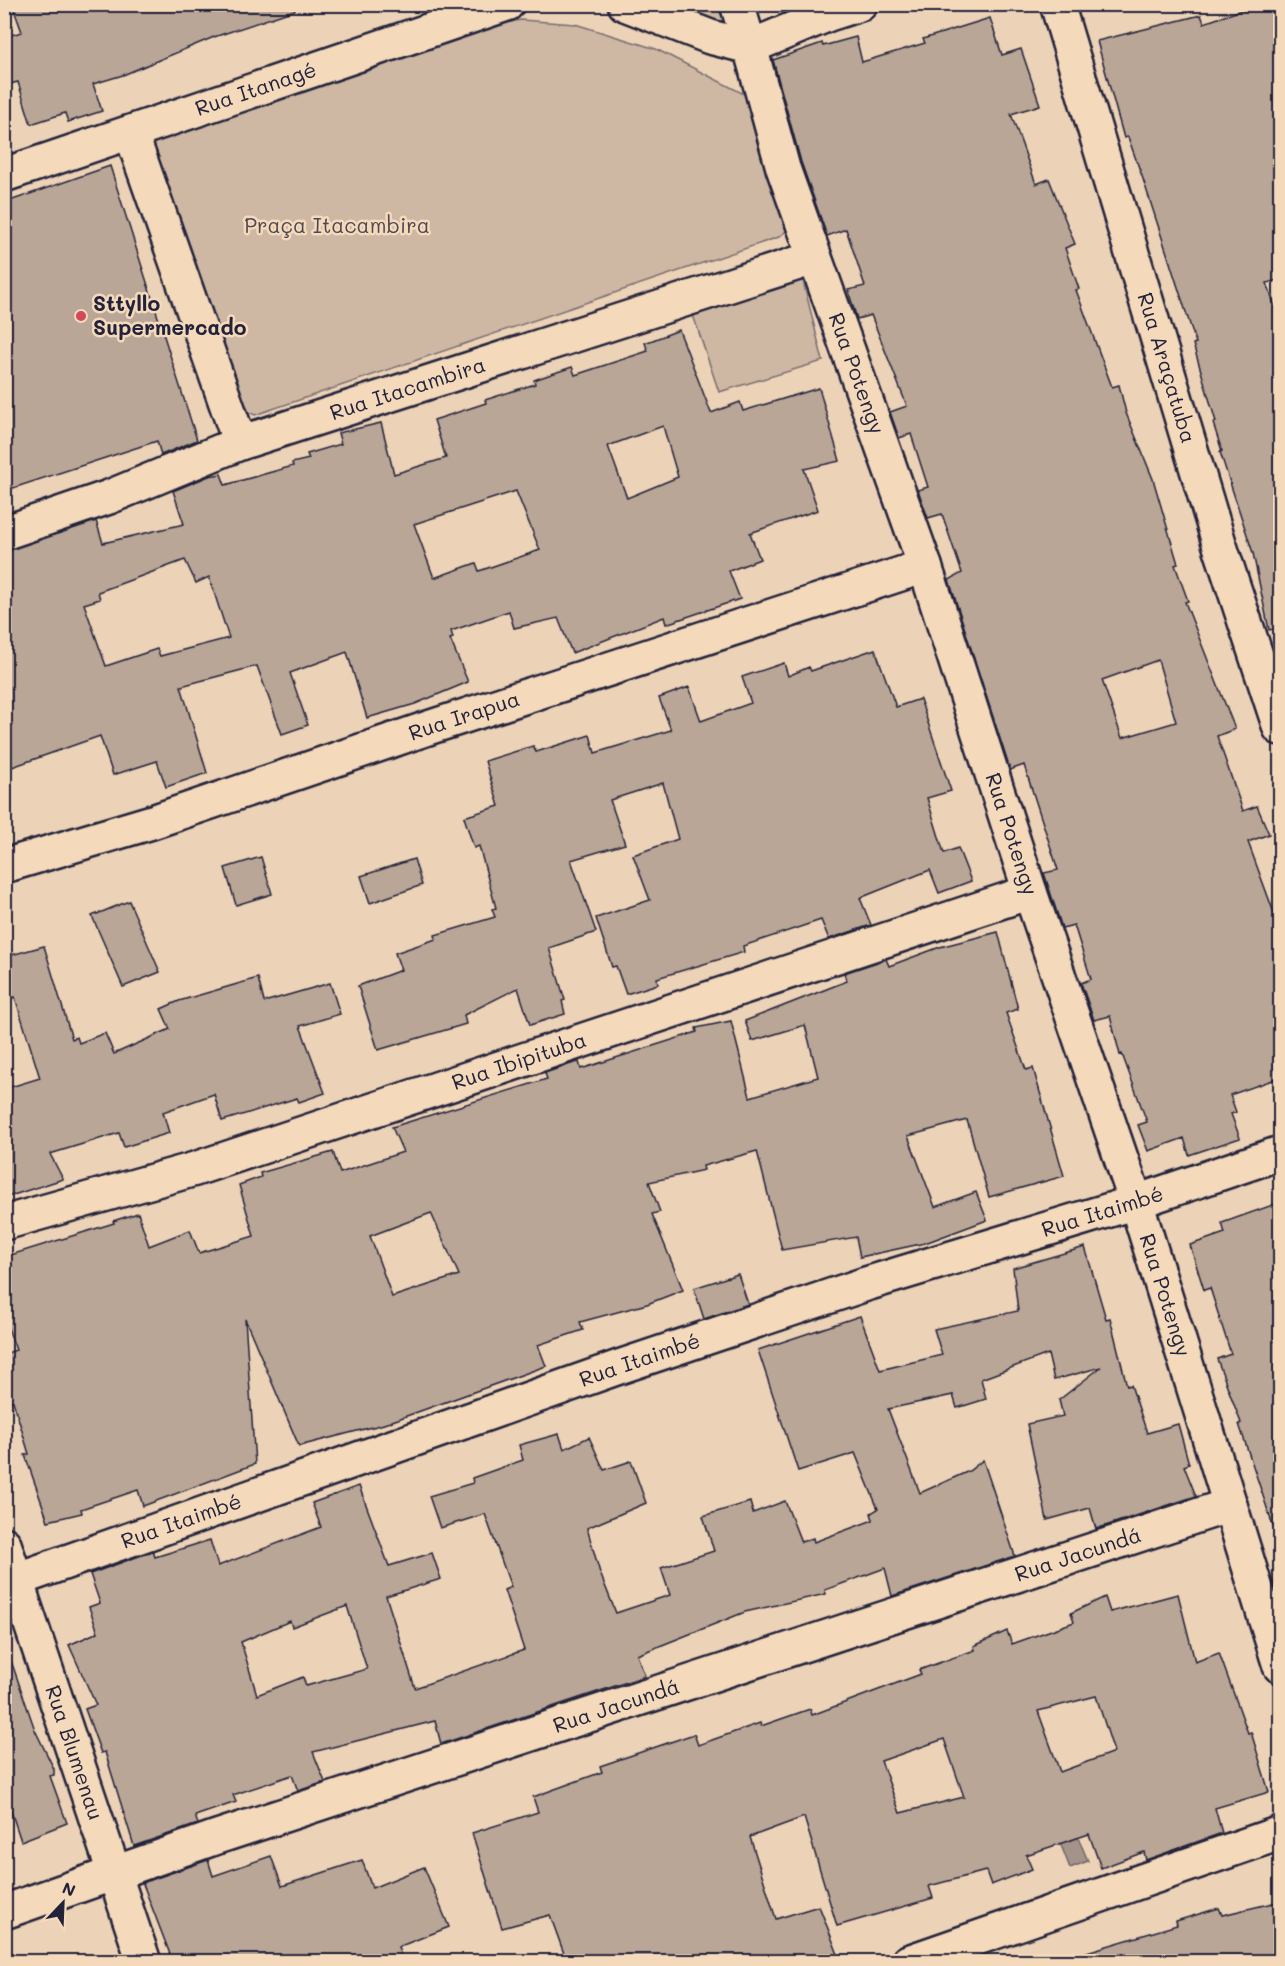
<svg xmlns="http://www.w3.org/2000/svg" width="1285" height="1966" font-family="Mali,sans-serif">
	<rect width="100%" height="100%" fill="#ecd2b6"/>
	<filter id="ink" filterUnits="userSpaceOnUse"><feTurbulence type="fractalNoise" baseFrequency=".0167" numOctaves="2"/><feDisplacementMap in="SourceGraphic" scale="12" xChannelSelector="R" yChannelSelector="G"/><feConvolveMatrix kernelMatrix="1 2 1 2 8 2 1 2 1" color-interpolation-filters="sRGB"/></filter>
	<g filter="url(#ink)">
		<g fill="#ceb8a4" stroke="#786d70" stroke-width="1.5">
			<path d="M676 5H720L733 37C707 30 699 15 676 5Z"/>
			<polygon points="521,20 575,24 656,49 748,96 791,227 779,237 255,415 233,405 143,129 474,28"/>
			<polygon points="802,277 823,361 719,392 691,309"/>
		</g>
		<polygon fill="#a4938a" stroke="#70666a" stroke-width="1.5" points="1072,1823 1088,1861 1070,1868 1055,1830"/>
		<g fill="#b9a697" stroke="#22223b" stroke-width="1.5" fill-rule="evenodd">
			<polygon points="12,4 294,4 295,10 214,37 123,75 93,84 102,111 68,122 65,113 31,124 18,82 10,84 4,60 4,37 22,32"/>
			<polygon points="1259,4 1281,4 1281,279 1267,283 1281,325 1281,628 1269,630 1253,553 1220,452 1222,451 1213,423 1216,422 1193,344 1196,343 1143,179 1128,137 1124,138 1097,41 1201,15 1204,23"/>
			<path d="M990 18 1002 55 1021 49 1040 105 1011 114 1036 184 1049 179 1075 244 1065 248 1079 289 1076 290 1112 387 1119 385 1126 413 1153 479 1178 564 1175 565 1188 601 1185 602 1235 729 1217 736 1243 811 1257 806 1269 834 1248 842 1281 932V1077L1230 1095 1236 1112 1231 1114 1240 1138 1189 1155 1184 1138 1148 1151 1138 1125 1147 1122 1122 1054 1120 1055 1110 1016 1094 1020 1081 983 1091 979 1074 925 1062 928 1044 873 1058 870 1024 765 1010 770 949 580 962 573 942 514 928 518 918 490 928 487 911 434 899 438 890 412 907 406 871 315 857 319 848 290 865 286 846 229 827 236 801 162 773 60 822 43 823 46 856 37 862 62 925 43 923 39ZM1158 660 1176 722 1122 738 1102 680Z"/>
			<polygon points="110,166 197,440 161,455 157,441 4,491 4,203"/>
			<path d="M679 330 711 413 740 402 743 411 819 388 840 461 804 469 818 510 750 533 760 559 729 571 740 599 666 624 664 617 572 653 558 618 514 628 509 611 451 631 453 638 450 639 468 682 415 704 367 718 347 652 290 673 308 725 282 734 257 666 181 686 207 773 166 787 157 761 113 775 100 736 12 767 4 738V551L96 521 103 543 184 524 173 491 209 476 221 474 225 485 293 466 292 463 309 459 307 454 341 444 338 433 381 423 394 474 446 458 434 420 486 403 485 400 535 384 534 380 572 367 575 375 648 351 645 343ZM663 426 678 477 627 498 608 446ZM516 491 540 550 479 571 476 563 434 578 414 524ZM185 560 196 583 209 577 229 638 160 656 157 649 106 666 84 604 100 599 98 592Z"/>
			<polygon points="875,649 896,707 920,699 951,791 927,798 944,853 958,848 971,881 939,893 930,870 860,898 871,925 829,939 821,920 743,946 744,952 657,978 658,984 626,994 616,966 612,967 596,918 650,900 633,855 678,839 663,783 610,800 625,844 571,860 596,932 549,948 565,1000 562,1001 565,1014 530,1025 518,988 464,1015 466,1024 378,1050 358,986 401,970 395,953 436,939 435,935 495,917 492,909 496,908 479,846 474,848 464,817 499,806 485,761 533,746 536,752 590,735 595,753 671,730 659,698 689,687 701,721 751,703 742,677 784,663 788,676 809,667 811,671"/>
			<polygon points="261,857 272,894 236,905 225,868"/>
			<polygon points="414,859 422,885 370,903 361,876"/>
			<polygon points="129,901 160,972 123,987 92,916"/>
			<path d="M998 932 1018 1009 1006 1013 1026 1070 1033 1068 1064 1176 989 1197 967 1120 908 1136 935 1207 976 1192 987 1220 925 1243 860 1257 856 1237 782 1250 757 1151 703 1166 704 1170 649 1182 660 1212 652 1214 683 1290 647 1304 580 1322 583 1330 538 1345 546 1366 384 1424 299 1446 245 1319 255 1464 143 1506 138 1490 81 1509 82 1513 48 1521 25 1455 29 1454 13 1401 4 1403V1354L16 1350 4 1317V1257L114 1223 113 1221 138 1213 149 1246 190 1230 199 1253 254 1236 239 1185 261 1177 260 1173 333 1152 340 1173 403 1152 392 1127 547 1079 545 1073 574 1063 579 1062 581 1069 697 1032 696 1028 731 1021 750 1097 818 1077 805 1025 752 1041 745 1021 847 981 844 973 886 959 889 966 940 947ZM431 1213 459 1275 392 1297 370 1236Z"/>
			<polygon points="44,946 72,1039 77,1037 79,1043 105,1033 114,1054 170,1029 161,1009 179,1001 258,978 264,1002 330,983 340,1014 300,1026 325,1093 299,1102 297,1098 222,1121 214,1094 163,1112 169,1133 124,1147 119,1133 50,1154 63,1179 4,1198 4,1089 40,1078 15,997 4,1001 4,957"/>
			<polygon points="1281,1202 1281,1531 1275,1532 1239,1424 1241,1423 1217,1359 1231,1354 1210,1288 1204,1290 1190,1245 1225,1233 1222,1223"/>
			<path d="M1085 1247 1106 1319 1110 1318 1127 1386 1131 1385 1147 1433 1178 1424 1189 1464 1184 1466 1196 1496 1096 1529 1090 1508 1047 1520 1027 1424 1063 1416 1059 1400 1101 1367 1054 1380 1048 1354 981 1379 986 1399 957 1408 953 1395 888 1409 920 1493 969 1471 983 1460 1015 1556 892 1596 885 1568 825 1590 826 1594 745 1612 637 1655 645 1676 441 1744 435 1721 313 1752 325 1782 298 1791 292 1775 233 1795 236 1802 195 1816 198 1824 134 1846 105 1752 101 1753 85 1709 96 1705 69 1645 98 1632 89 1607 100 1603 90 1574 153 1551 155 1557 210 1540 218 1566 321 1527 312 1503 359 1486 389 1566 432 1553 441 1579 386 1596 415 1688 524 1650 504 1590 511 1587 485 1514 440 1528 429 1496 473 1483 472 1478 523 1460 519 1445 559 1434 564 1449 589 1437 604 1470 631 1461 646 1503 587 1528 600 1573 616 1613 670 1595 661 1568 714 1551 703 1516 750 1502 753 1513 785 1501 801 1542 813 1538 814 1542 873 1520 871 1513 878 1509 855 1453 798 1471 758 1350 860 1316 880 1370 942 1355 934 1329 1018 1311 1013 1268ZM347 1606 367 1669 306 1686 303 1677 257 1695 241 1642 290 1621 292 1627Z"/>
			<polygon points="738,1274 748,1304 704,1319 694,1288"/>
			<path d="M1178 1594 1195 1662 1219 1653 1248 1733 1251 1732 1269 1792 1215 1808 1222 1833 1146 1860 1144 1852 1101 1868 1089 1834 1026 1855 1032 1869 991 1885 986 1871 929 1886 933 1898 837 1926 804 1817 750 1837 776 1919 819 1906 841 1962H567L550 1915 502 1928 472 1833 538 1812 533 1797 602 1772 600 1766 694 1734 698 1745 760 1723 761 1726 810 1709 812 1715 921 1674 919 1670 975 1650 974 1646 1007 1631 1012 1644 1074 1622 1071 1613 1105 1597 1110 1612ZM1096 1696 1114 1752 1060 1772 1038 1711ZM944 1739 964 1797 900 1813 881 1761Z"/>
			<polygon points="9,1655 35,1730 54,1769 54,1775 50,1776 67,1823 21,1841 4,1790 4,1656"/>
			<polygon points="271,1856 282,1886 362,1860 372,1888 424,1867 449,1927 398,1947 403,1962 173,1962 143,1884 145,1882 208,1860 213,1876"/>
			<polygon points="1281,1901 1281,1962 1081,1962 1080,1954 1177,1925 1176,1921 1219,1908 1222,1915"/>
		</g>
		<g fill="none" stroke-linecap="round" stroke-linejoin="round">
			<defs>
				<g id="minor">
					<polyline points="737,4 750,47 829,14 860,4"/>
					<path id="s1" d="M1057 4 1220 546 1280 728"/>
					<polyline points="131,133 240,443"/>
					<path id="s2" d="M4 533 109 497 240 443 814 258"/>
					<path id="s3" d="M4 866 152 822 431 727 925 566"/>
					<path id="s4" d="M4 1223 195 1169 1030 892"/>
					<path id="s5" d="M4 1584 619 1367 866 1284 1136 1202 1280 1153"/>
					<path id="s6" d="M4 1912 214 1838 1230 1505"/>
					<polyline points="908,1962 1280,1833"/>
				</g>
				<g id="secondary">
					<path id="s7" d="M625 4 710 37 750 47 783 168 925 566 1030 892 1136 1202 1280 1666"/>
					<path id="s8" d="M4 175 507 4"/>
					<path id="s9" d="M4 1544 144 1962"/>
				</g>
			</defs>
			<use href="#minor" stroke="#22223b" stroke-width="38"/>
			<use href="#secondary" stroke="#22223b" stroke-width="38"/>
			<use href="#minor" stroke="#f4d9bb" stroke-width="33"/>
			<use href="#secondary" stroke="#f4d9bb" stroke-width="33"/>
		</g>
	</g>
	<circle fill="#d1495b" stroke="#f4d9bb" stroke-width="2" cx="81" cy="316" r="6"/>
	<g text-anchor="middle" stroke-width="5" stroke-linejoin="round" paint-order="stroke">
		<g font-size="21" fill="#22223b" stroke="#f4d9bb">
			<text dy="7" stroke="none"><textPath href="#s8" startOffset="266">Rua Itanagé</textPath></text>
			<text dy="7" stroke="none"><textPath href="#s1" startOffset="380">Rua Araçatuba</textPath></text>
			<text dy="7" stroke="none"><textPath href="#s7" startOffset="476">Rua Potengy</textPath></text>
			<text dy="7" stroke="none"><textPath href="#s2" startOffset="429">Rua Itacambira</textPath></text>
			<text dy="7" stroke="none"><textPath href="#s3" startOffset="484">Rua Irapua</textPath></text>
			<text dy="7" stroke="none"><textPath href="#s7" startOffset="962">Rua Potengy</textPath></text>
			<text dy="7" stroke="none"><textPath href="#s4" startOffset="540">Rua Ibipituba</textPath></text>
			<text dy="7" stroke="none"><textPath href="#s5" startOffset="1160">Rua Itaimbé</textPath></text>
			<text dy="7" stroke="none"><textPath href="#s7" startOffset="1448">Rua Potengy</textPath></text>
			<text dy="7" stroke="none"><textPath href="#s5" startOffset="674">Rua Itaimbé</textPath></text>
			<text dy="7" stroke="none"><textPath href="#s5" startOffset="188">Rua Itaimbé</textPath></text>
			<text dy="7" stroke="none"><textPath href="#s6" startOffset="1132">Rua Jacundá</textPath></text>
			<text dy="7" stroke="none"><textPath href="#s6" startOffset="646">Rua Jacundá</textPath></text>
			<text dy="7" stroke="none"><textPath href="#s9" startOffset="220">Rua Blumenau</textPath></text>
		</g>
		<g font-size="21" fill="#4d4855" stroke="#f4d9bb">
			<text x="337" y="233">Praça Itacambira</text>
		</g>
		<g font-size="21" font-weight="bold" fill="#22223b" stroke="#f4d9bb" text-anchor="start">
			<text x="93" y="311">Sttyllo<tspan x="93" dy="24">Supermercado</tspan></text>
		</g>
	</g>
	<rect width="1285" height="1966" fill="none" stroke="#f4d9bb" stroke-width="24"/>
	<rect x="12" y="12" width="1261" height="1942" fill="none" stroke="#22223b" stroke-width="2" filter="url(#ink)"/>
	<g transform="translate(63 1903) rotate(23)" stroke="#f4d9bb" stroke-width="4.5" paint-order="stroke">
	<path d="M0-4.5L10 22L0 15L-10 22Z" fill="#22223b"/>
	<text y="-9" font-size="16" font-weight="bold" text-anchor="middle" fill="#22223b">N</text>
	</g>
</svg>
